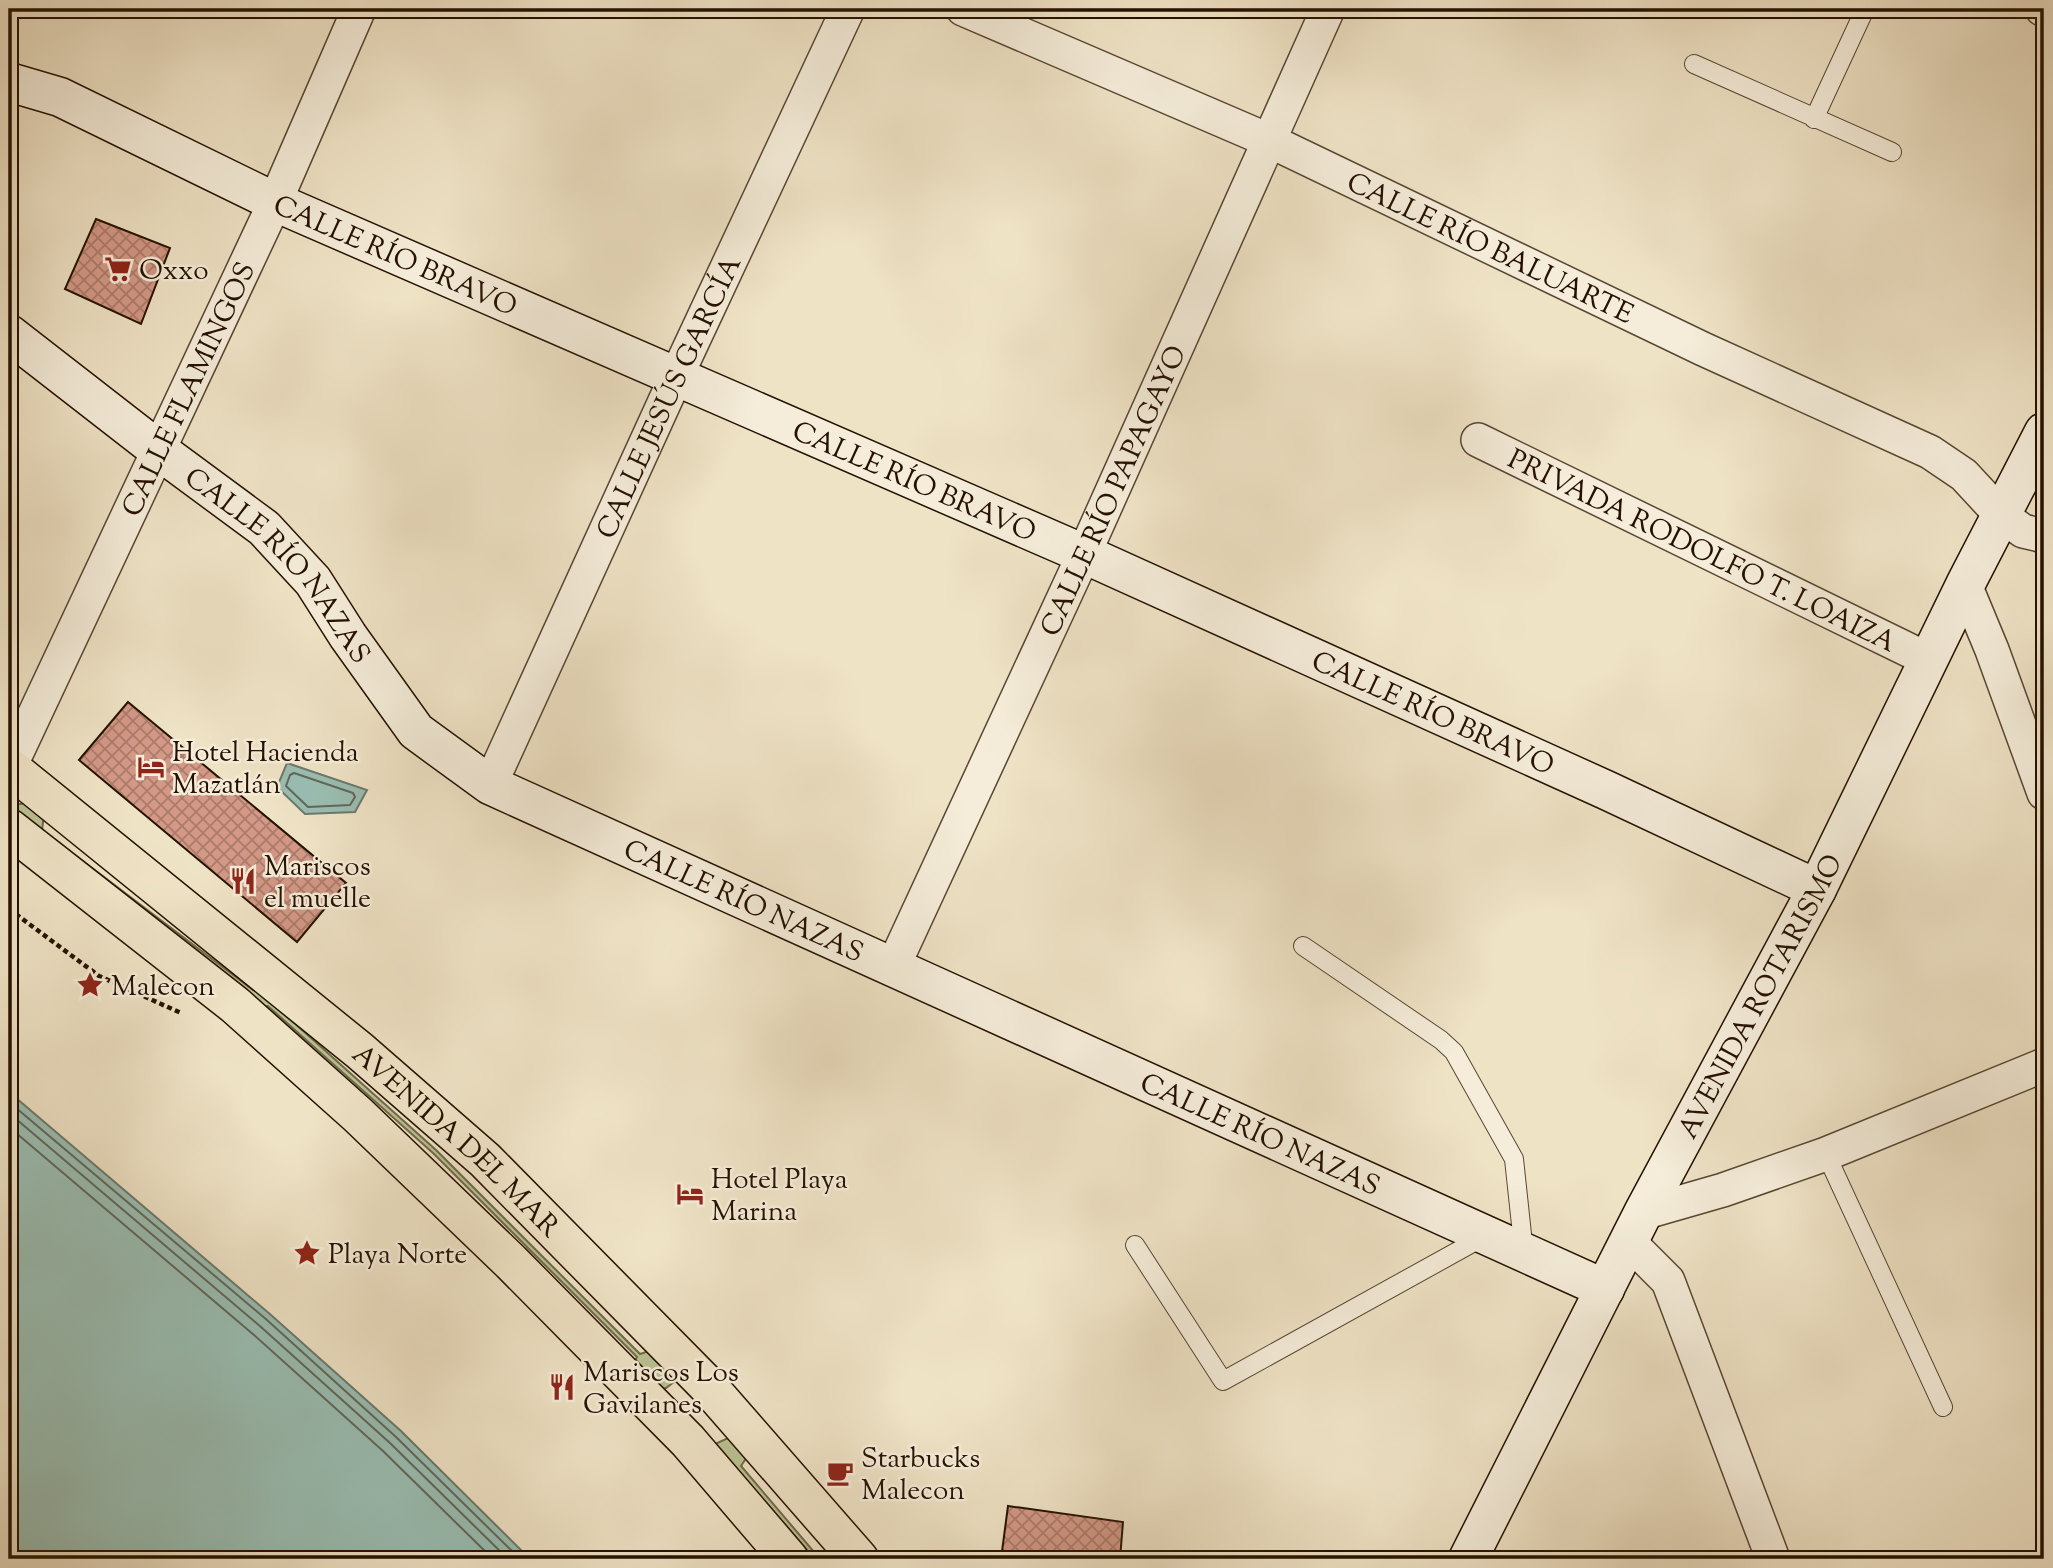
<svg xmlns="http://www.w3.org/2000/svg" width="2053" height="1568" font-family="'Sorts Mill Goudy',serif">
	<defs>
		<pattern id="building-cross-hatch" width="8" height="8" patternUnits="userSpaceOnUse" patternTransform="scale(1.75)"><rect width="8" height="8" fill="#d39886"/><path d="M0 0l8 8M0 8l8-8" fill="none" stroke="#ab7b6b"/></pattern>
	</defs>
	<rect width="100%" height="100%" fill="#efe3c6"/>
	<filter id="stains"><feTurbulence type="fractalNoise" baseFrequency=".00286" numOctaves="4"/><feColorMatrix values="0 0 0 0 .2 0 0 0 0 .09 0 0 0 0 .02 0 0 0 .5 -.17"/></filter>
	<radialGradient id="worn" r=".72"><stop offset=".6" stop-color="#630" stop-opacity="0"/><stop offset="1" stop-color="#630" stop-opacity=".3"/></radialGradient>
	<g fill="#bbc393" stroke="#706a4a" stroke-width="2">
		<polygon points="32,803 44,815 42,830 253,990 257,987 272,1003 436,1150 640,1354 649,1351 675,1370 674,1382 666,1388 654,1392 631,1370 637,1357 433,1153 268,1006 261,1007 12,811 19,804"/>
		<polygon points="728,1438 739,1442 747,1457 741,1466 820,1559 815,1559 715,1444"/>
	</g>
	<g fill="#9abeb3" stroke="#6b796b" stroke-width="2">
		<polygon points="287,763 367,790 355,812 305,814 277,787"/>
		<polygon points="9,1092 271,1315 401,1431 530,1559 9,1559"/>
	</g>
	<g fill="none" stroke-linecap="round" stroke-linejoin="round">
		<g stroke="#60685a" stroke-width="2">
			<polygon points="294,773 353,793 355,797 350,805 308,807 286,786 290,775"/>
			<polyline points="9,1102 267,1320 396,1437 520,1559"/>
			<polyline points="9,1113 261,1327 390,1443 508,1559"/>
			<polyline points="9,1127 254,1335 383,1451 493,1559"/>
		</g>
	</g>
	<g fill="url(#building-cross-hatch)" stroke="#251100" stroke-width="2">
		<polygon points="96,219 170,248 141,324 65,289"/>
		<polygon points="128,702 346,883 297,942 79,760"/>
		<polygon points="1008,1506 1123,1522 1120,1559 1001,1559"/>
	</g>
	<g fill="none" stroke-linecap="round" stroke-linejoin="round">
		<defs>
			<g id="lane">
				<polyline points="1694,64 1892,152"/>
				<polyline points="1814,119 1865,9"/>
				<polyline points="1303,946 1441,1040 1454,1052 1514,1159 1524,1253"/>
				<polyline points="1826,1154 1943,1407"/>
				<polyline points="1135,1245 1223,1381 1485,1236"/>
			</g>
			<g id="street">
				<path id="s1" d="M963 9 1268 140 1703 349 1930 452 1964 475 2001 515 2023 531 2044 536"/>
				<polyline points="2042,9 2044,10"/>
				<path id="s2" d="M1478 440 1929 660"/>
				<polyline points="1965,585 1992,650 2044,793"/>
				<path id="s3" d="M9 769 275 202 359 9"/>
				<path id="s4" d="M490 785 676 377 848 9"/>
				<path id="s5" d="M892 969 1084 554 1328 9"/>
				<polyline points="1643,1213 1723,1190 1826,1154 2044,1065"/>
				<polyline points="1629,1242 1668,1281 1773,1559"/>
			</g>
			<g id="secondary">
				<path id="s6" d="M9 82 60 97 275 202 1084 554 1606 790 1817 889"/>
				<path id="s7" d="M9 334 157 449 264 528 313 581 348 636 416 731 490 785 1605 1289"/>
				<path id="s8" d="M1468 1559 1643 1213 1817 889 1965 585 2044 432"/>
			</g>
			<g id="primary">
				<path id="s9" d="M9 767 360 1051 485 1160 707 1385 859 1559"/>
				<polyline points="9,828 235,1005 358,1115 511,1262 688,1441 789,1559"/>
			</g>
		</defs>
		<use href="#lane" stroke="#584632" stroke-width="20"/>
		<use href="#street" stroke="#584632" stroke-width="36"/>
		<use href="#secondary" stroke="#251100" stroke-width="41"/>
		<use href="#primary" stroke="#251100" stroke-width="41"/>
		<polyline stroke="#251100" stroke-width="4.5" stroke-dasharray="5 3.5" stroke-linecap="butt" points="9,909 99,976 181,1013"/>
		<use href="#lane" stroke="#f5edda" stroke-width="18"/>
		<use href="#street" stroke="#f5edda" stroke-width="33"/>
		<use href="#secondary" stroke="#f5edda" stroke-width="38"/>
		<use href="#primary" stroke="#efe3c6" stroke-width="38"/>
	</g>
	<defs>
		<symbol id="supermarket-bare" viewBox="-9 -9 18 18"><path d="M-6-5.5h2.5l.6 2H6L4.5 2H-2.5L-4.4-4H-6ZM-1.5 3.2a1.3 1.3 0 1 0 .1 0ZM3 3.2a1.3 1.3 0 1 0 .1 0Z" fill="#8f2418" stroke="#f5edda" stroke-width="2.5" paint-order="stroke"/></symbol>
		<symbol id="hotel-bare" viewBox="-9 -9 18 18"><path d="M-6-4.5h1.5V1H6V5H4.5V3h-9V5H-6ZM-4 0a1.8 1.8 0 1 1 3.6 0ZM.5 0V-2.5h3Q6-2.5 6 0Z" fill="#8f2418" stroke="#f5edda" stroke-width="2.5" paint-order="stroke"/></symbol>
		<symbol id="restaurant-bare" viewBox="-9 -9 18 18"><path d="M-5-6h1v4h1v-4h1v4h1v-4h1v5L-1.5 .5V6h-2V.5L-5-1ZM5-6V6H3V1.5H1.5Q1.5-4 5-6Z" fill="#8f2418" stroke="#f5edda" stroke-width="2.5" paint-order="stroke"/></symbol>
		<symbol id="sight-bare" viewBox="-9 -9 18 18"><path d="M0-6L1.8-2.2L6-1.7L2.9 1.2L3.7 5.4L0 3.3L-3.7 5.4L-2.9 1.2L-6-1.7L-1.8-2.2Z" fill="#8f2418" stroke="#f5edda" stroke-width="2.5" paint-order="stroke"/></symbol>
		<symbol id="cafe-bare" viewBox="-9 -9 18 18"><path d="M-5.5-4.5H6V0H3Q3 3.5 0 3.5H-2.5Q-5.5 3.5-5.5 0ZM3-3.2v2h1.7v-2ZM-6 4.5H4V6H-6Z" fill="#8f2418" stroke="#f5edda" stroke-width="2.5" paint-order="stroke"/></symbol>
	</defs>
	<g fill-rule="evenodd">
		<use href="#supermarket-bare" x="99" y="250" width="38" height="38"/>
		<use href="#hotel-bare" x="132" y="748" width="38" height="38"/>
		<use href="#restaurant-bare" x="224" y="862" width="38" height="38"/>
		<use href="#sight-bare" x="71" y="966" width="38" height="38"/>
		<use href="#hotel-bare" x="671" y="1175" width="38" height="38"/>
		<use href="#sight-bare" x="288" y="1234" width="38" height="38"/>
		<use href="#restaurant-bare" x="543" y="1368" width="38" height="38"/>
		<use href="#cafe-bare" x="821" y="1454" width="38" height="38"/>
	</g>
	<g text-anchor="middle" stroke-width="5" stroke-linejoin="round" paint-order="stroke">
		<g font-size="28" fill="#251100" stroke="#f5edda">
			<text dy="10" stroke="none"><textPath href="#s1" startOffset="579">CALLE RÍO BALUARTE</textPath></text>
			<text dy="10" stroke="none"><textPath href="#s6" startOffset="424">CALLE RÍO BRAVO</textPath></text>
			<text dy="10" stroke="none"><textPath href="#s3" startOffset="420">CALLE FLAMINGOS</textPath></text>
			<text dy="10" stroke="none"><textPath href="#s4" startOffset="427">CALLE JESÚS GARCÍA</textPath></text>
			<text dy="10" stroke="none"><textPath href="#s6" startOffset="990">CALLE RÍO BRAVO</textPath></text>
			<text dy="10" stroke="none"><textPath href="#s5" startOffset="527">CALLE RÍO PAPAGAYO</textPath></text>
			<text dy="10" stroke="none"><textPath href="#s2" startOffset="250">PRIVADA RODOLFO T. LOAIZA</textPath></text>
			<text dy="10" stroke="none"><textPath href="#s7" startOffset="357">CALLE RÍO NAZAS</textPath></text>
			<text dy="10" stroke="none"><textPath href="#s6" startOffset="1558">CALLE RÍO BRAVO</textPath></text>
			<text dy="10" stroke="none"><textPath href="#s7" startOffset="945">CALLE RÍO NAZAS</textPath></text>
			<text dy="10" stroke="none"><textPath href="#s8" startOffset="634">AVENIDA ROTARISMO</textPath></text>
			<text dy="10" stroke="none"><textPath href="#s7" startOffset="1512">CALLE RÍO NAZAS</textPath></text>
			<text dy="10" stroke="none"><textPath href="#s9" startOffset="583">AVENIDA DEL MAR</textPath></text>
		</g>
		<g font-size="28" fill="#251100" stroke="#f5edda" text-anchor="start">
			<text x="139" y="279">Oxxo</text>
			<text x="172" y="761">Hotel Hacienda<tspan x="172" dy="32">Mazatlán</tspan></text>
			<text x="264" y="875">Mariscos<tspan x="264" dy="32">el muelle</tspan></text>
			<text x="111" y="995">Malecon</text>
			<text x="711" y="1188">Hotel Playa<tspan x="711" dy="32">Marina</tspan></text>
			<text x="328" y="1263">Playa Norte</text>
			<text x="583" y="1381">Mariscos Los<tspan x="583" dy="32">Gavilanes</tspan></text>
			<text x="861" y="1467">Starbucks<tspan x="861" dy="32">Malecon</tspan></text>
		</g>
	</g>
	<rect width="2053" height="1568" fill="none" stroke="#efe3c6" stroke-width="35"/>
	<rect x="10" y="10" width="2032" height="1547" fill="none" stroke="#251100" stroke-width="3.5"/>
	<rect x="18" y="18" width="2018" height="1533" fill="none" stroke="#251100" stroke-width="2"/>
	<rect width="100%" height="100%" filter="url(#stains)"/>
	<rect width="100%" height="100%" fill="url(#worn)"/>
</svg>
